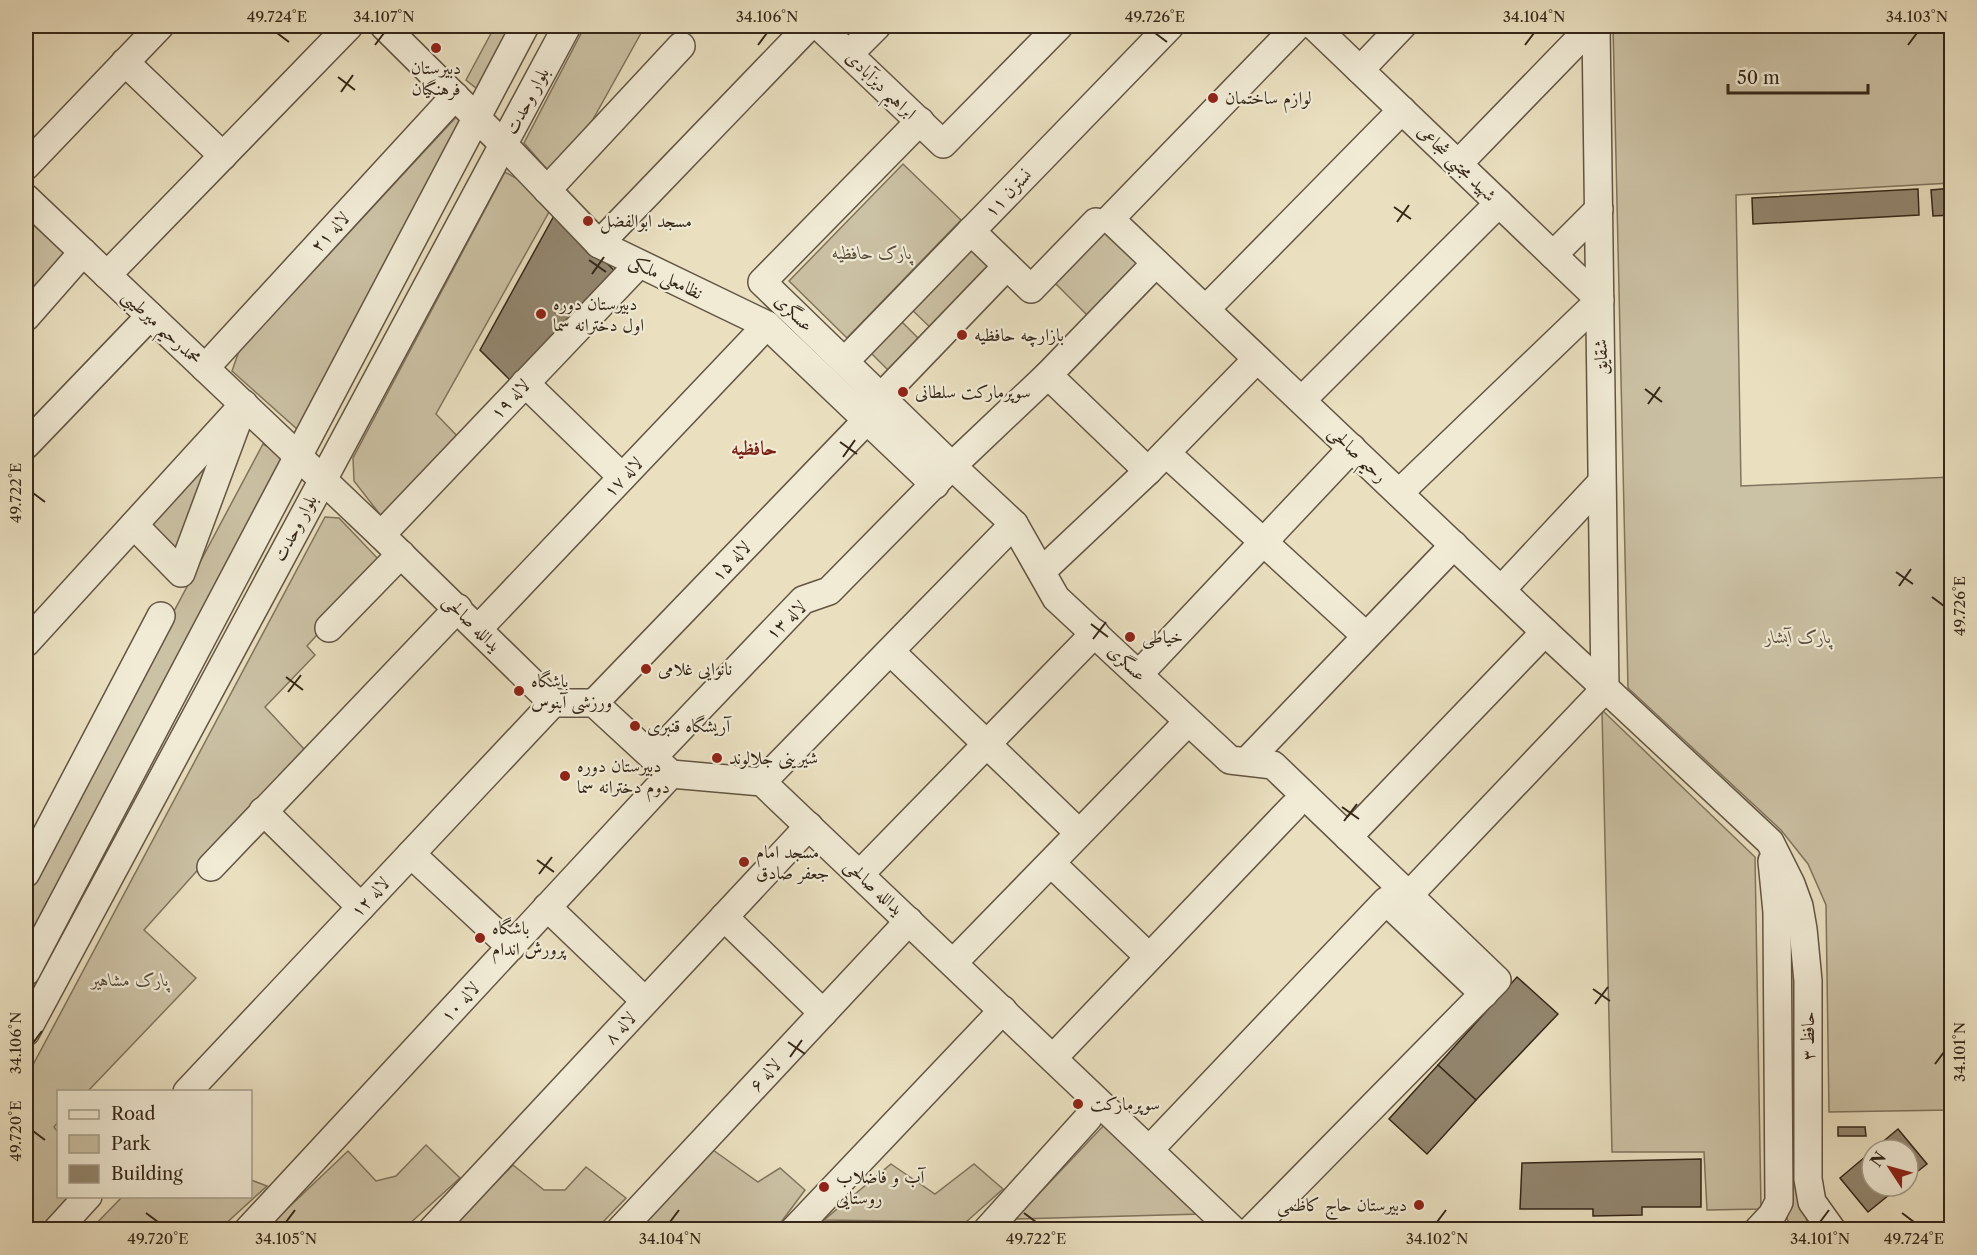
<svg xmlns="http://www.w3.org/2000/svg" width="1977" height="1255" font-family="'Libre Caslon Text',Amiri,serif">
	<rect width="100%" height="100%" fill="#eae0c0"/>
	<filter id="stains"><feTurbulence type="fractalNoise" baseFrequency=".00333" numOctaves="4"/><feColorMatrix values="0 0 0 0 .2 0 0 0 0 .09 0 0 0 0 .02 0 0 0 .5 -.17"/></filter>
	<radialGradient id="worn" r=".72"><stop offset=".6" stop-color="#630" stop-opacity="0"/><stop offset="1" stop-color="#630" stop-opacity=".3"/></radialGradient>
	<g fill="#cbc1a4" stroke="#80745e" stroke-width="1.5">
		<polygon points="495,26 519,26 489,82 476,88 466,80"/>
		<polygon points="585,26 645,26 558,182 524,143"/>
		<polygon points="1613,26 1951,26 1951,183 1736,195 1741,486 1951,477 1951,1110 1829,1112 1826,905 1808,864 1781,830 1628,688"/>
		<polygon points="459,114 459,140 297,429 232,371 239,351"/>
		<polygon points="903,164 961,220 847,338 789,281"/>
		<polygon points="505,172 521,181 549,212 436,414 461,440 382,517 354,481 353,458"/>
		<polygon points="26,212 69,252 26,298"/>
		<polygon points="1111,224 1149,262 1092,320 1054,282"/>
		<polygon points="970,243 997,268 934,331 908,306"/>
		<polygon points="901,321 923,343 892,374 870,352"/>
		<polygon points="263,444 281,454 280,475 26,954 26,889"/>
		<polygon points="203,467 208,470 178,553 149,525"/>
		<polygon points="325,517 339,518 382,563 307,646 315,655 265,707 305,750 144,930 196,978 88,1091 58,1092 58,1122 54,1127 58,1132 58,1196 74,1197 42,1229 26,1230 26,1078"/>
		<polygon points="1602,710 1755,857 1761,1209 1707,1210 1704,1152 1612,1152"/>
		<polygon points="1789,920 1796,922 1801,1181 1807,1222 1800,1229 1791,1227 1787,1219"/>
		<polygon points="1106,1123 1202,1214 1015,1219"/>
		<polygon points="426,1145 460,1178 408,1225 269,1226 348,1151 376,1181 396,1176"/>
		<polygon points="713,1150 758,1182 780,1168 805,1190 779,1225 635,1225"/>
		<polygon points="891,1164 935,1194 974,1164 1003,1189 966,1222 824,1220"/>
		<polygon points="513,1165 544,1190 565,1190 586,1167 626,1198 601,1224 452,1226"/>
		<polygon points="251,1180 267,1186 222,1227 91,1229 122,1197 250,1196"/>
	</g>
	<g fill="#938770" stroke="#352719" stroke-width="1.5">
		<polygon points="1952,188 1952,215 1933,216 1931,190"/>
		<polygon points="1918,189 1919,215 1753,224 1752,198"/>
		<polygon points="555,214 615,271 515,385 480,350"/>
		<polygon points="1517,977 1558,1014 1476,1100 1438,1065"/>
		<polygon points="1438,1065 1476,1100 1427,1154 1389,1119"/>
		<polygon points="1838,1127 1865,1127 1866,1136 1838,1136"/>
		<polygon points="1898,1129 1927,1164 1908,1179 1908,1150 1873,1150"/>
		<polygon points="1872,1151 1872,1186 1900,1186 1868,1212 1840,1178"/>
		<polygon points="1701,1159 1701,1207 1642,1207 1642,1215 1593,1216 1593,1209 1520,1209 1522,1163"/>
	</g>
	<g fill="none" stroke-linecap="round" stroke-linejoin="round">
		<defs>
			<g id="minor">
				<polyline points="384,26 504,145 599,244 767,325 935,485"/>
				<polyline points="819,26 943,144 1059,26"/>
				<polyline points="1297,26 1110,219 1545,632 1770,842 1791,884 1799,906 1803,929 1808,981 1808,1179 1812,1202 1832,1230"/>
				<polyline points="1314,26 1600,300 1399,493"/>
				<polyline points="1596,26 1605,689"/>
				<polyline points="849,54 877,26"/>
				<polyline points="125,62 223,156"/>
				<polyline points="1360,70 1402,26"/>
				<polyline points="920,121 762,282 952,466 1014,524 1056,598 1230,760 1273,765 1497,980 1251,1230"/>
				<polyline points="1458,164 1588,30 1596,31"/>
				<polyline points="26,166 160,26"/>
				<polyline points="547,190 681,46"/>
				<polyline points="26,198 381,535 553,703 594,703 671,774 762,782 1233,1230"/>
				<polyline points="971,231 1031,289 1096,222"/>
				<polyline points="599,244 809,26"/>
				<polyline points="1553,255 1599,209"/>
				<polyline points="107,275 349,26"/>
				<polyline points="1206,309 1402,110"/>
				<polyline points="26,317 83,252"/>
				<polyline points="845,361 1170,26"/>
				<polyline points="205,368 455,96"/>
				<polyline points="1048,375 1148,471"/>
				<polyline points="525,383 622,477"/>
				<polyline points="881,397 1007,266"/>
				<polyline points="1302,400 1499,203"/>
				<polyline points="26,445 150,316"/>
				<polyline points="1166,453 1366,636"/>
				<polyline points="134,525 181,573 239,417"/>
				<polyline points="381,535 639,264"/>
				<polyline points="1042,571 1148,471 1257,359"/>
				<polyline points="1501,590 1600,484"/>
				<polyline points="329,628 401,554"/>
				<polyline points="478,629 767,325"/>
				<polyline points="26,643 244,404"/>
				<polyline points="891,652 1079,833"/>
				<polyline points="1139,674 1352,448"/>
				<polyline points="594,703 867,420"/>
				<polyline points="653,757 803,600 829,591 952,466 1048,375 1156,263"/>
				<polyline points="1247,761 1454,545"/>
				<polyline points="762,782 1014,524"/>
				<polyline points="263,811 361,907"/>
				<polyline points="1348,837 1545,632"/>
				<polyline points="411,854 511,947"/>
				<polyline points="1051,863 1149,957"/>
				<polyline points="211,867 458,608"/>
				<polyline points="26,873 161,616"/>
				<polyline points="860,874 1095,633"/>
				<polyline points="1409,895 1605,689"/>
				<polyline points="547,907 645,1001"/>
				<polyline points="724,917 823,1013"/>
				<polyline points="953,963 1180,730"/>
				<polyline points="26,972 525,26"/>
				<polyline points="26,1032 567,26"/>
				<polyline points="1054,1057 1293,807"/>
				<polyline points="187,1092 553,703"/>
				<polyline points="1150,1149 1386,901 1484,994"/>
				<polyline points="57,1230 88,1196"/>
				<polyline points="248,1230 671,774"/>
				<polyline points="432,1230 809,826"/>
				<polyline points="620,1230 909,921"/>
				<polyline points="794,1230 1003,1010"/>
				<polyline points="987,1230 1088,1118"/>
				<polyline points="1758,1230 1772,1215 1779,1202 1777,912 1772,861"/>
			</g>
		</defs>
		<use href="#minor" stroke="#625543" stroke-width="30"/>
		<use href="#minor" stroke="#f1ebd6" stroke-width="27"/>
	</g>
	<path fill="none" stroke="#352719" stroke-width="2" d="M277 33 289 42M1155 33 1167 42M375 45 384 33M758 45 767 33M1525 45 1534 33M1908 45 1917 33M338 77 355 90M341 92 353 75M1394 207 1411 219M1397 222 1409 205M589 260 606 272M592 274 604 257M1645 389 1662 402M1648 404 1660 387M840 442 857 454M843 457 855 440M33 493 45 502M1896 572 1913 584M1899 586 1911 569M1932 597 1944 606M1091 624 1108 637M1093 639 1106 622M286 677 303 690M288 692 301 675M1342 807 1359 819M1344 821 1357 804M537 860 554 872M539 874 552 857M1593 989 1610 1001M1595 1004 1608 987M788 1042 805 1054M33 1043 42 1031M790 1057 802 1040M1935 1064 1944 1052M33 1131 45 1140M146 1213 158 1222M1024 1213 1036 1222M1902 1213 1914 1222M286 1222 295 1210M670 1222 679 1210M1437 1222 1446 1210M1820 1222 1829 1210"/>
	<g fill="#8f2418" stroke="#f1ebd6" stroke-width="2">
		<circle cx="436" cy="48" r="6"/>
		<circle cx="1213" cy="98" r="6"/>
		<circle cx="588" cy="221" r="6"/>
		<circle cx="541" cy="314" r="6"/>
		<circle cx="962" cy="335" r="6"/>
		<circle cx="903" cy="392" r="6"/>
		<circle cx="1130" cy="637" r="6"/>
		<circle cx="646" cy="669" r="6"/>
		<circle cx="519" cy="691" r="6"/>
		<circle cx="635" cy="726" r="6"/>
		<circle cx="717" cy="758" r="6"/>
		<circle cx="565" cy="776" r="6"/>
		<circle cx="744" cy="862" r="6"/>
		<circle cx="480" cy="938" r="6"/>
		<circle cx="1078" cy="1104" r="6"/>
		<circle cx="824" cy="1187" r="6"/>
		<circle cx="1419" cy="1205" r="6"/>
	</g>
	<g text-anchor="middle" stroke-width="4.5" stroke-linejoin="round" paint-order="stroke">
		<g font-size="18" fill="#352719" stroke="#f1ebd6" text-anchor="start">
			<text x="436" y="74" text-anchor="middle">دبیرستان<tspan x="436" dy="21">فرهنگیان</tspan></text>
			<text x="1225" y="104">لوازم ساختمان</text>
			<text x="600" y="227">مسجد ابوالفضل</text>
			<text x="553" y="310">دبیرستان دوره<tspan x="553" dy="21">اول دخترانه سما</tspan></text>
			<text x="974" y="341">بازارچه حافظیه</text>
			<text x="915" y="398">سوپرمارکت سلطانی</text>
			<text x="1142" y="643">خیاطی</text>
			<text x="658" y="675">نانوایی غلامی</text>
			<text x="531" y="687">باشگاه<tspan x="531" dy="21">ورزشی آبنوس</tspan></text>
			<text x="647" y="732">آریشگاه قنبری</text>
			<text x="729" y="764">شیرینی جلالوند</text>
			<text x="577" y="772">دبیرستان دوره<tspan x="577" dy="21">دوم دخترانه سما</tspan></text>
			<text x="756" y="858">مسجد امام<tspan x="756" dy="21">جعفر صادق</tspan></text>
			<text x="492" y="934">باشگاه<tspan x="492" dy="21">پرورش اندام</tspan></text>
			<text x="1090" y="1110">سوپرمارکت</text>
			<text x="836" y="1183">آب و فاضلاب<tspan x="836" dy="21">روستایی</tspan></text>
			<text x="1407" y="1211" text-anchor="end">دبیرستان حاج کاظمی</text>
		</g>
		<g font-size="18" fill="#352719" stroke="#f1ebd6">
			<text transform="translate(881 85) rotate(44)" y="6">ابراهیم دیزآبادی</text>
			<text transform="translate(527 101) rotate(-62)" y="6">بلوار وحدت</text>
			<text transform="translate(1457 163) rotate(44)" y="6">شهید مجتبی شجاعی</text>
			<text transform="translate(1008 193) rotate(-46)" y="6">نسترن ۱۱</text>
			<text transform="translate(330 232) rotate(-47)" y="6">لاله ۲۱</text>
			<text transform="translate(666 277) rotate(26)" y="6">نظامعلی ملکی</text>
			<text transform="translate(794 313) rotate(44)" y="6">عسگری</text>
			<text transform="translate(162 327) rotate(43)" y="6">محمدرحیم میرطیبی</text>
			<text transform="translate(1601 357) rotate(-91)" y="6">شقایق</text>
			<text transform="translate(510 399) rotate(-46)" y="6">لاله ۱۹</text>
			<text transform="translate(1358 454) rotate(44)" y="6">رحیم صالحی</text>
			<text transform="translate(623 477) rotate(-46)" y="6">لاله ۱۷</text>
			<text transform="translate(295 528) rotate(-62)" y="6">بلوار وحدت</text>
			<text transform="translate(731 561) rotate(-46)" y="6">لاله ۱۵</text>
			<text transform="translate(786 620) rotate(-43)" y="6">لاله ۱۳</text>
			<text transform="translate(472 623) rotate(45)" y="6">یدالله صالحی</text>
			<text transform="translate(1127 663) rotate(43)" y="6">عسگری</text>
			<text transform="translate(874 887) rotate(43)" y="6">یدالله صالحی</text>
			<text transform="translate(370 897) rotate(-47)" y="6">لاله ۱۲</text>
			<text transform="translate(460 1002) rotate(-47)" y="6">لاله ۱۰</text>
			<text transform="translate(620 1028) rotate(-47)" y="6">لاله ۸</text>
			<text transform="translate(1808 1036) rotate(-90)" y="6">حافظ ۳</text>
			<text transform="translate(765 1075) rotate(-47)" y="6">لاله ۶</text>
		</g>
		<g font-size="18" font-style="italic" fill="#5a4e3c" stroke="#f1ebd6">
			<text x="872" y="259">پارک حافظیه</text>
			<text x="1798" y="643">پارک آبشار</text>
			<text x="130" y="986">پارک مشاهیر</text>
		</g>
		<g font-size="20" font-weight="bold" fill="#7a1f14" stroke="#f1ebd6">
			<text x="754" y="455">حافظیه</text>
		</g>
	</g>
	<rect width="1977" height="1255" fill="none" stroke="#eae0c0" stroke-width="66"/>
	<rect x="57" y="1090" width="195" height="108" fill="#f1ebd6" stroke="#a69d8a" stroke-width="1.5"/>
	<rect x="69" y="1110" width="30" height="9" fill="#f1ebd6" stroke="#a69d8a" stroke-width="1.5"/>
	<text x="111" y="1120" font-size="18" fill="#352719">Road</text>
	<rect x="69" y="1135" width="30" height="18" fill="#cbc1a4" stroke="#a69d8a" stroke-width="1.5"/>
	<text x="111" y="1150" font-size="18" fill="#352719">Park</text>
	<rect x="69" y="1165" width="30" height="18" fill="#938770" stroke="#a69d8a" stroke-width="1.5"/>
	<text x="111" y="1180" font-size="18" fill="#352719">Building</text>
	<g transform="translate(1890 1168) rotate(306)"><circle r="28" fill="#f1ebd6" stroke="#a69d8a" stroke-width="1.5"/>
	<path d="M0-4.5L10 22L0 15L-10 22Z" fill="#8f2418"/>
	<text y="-9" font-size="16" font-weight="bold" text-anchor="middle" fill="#352719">N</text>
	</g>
	<path d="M1728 84v9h140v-9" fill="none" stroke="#352719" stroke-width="3"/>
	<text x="1737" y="84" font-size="18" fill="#352719" stroke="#f1ebd6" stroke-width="4.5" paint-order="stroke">50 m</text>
	<rect x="33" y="33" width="1911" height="1189" fill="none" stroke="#352719" stroke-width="2"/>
	<g font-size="15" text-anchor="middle" fill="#352719">
		<text x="277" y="22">49.724°E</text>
		<text x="384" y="22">34.107°N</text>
		<text x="767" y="22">34.106°N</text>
		<text x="1155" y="22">49.726°E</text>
		<text x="1534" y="22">34.104°N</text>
		<text x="1917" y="22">34.103°N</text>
		<text transform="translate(16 493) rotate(-90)" y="5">49.722°E</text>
		<text transform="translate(1960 606) rotate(-90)" y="5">49.726°E</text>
		<text transform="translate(16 1043) rotate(-90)" y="5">34.106°N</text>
		<text transform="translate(1960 1052) rotate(-90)" y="5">34.101°N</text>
		<text transform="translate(16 1131) rotate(-90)" y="5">49.720°E</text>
		<text x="158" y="1244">49.720°E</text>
		<text x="286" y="1244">34.105°N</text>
		<text x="670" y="1244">34.104°N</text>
		<text x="1036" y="1244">49.722°E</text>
		<text x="1437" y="1244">34.102°N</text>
		<text x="1820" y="1244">34.101°N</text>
		<text x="1914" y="1244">49.724°E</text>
	</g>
	<rect width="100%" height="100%" filter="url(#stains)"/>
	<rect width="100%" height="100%" fill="url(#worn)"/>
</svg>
